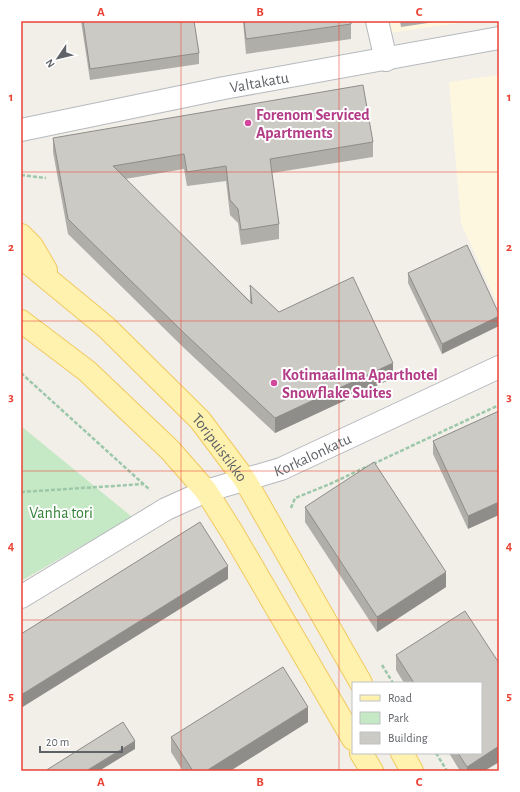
<svg xmlns="http://www.w3.org/2000/svg" width="520" height="792" font-family="'Alegreya Sans',sans-serif">
	<rect width="100%" height="100%" fill="#f1efe8"/>
	<g fill="#fef7e0">
		<polygon points="385,21 473,21 388,33"/>
		<polygon points="499,75 499,308 461,223 449,82"/>
	</g>
	<polygon fill="#c5e8c5" points="21,426 132,517 21,581"/>
	<g fill="none" stroke-linecap="round" stroke-linejoin="round">
		<defs>
			<g id="street">
				<polyline points="377,21 386,60"/>
				<path id="s1" d="M21 597 166 509 206 491 281 469 499 367"/>
			</g>
			<g id="secondary">
				<path id="s2" d="M21 130 224 88 499 38"/>
			</g>
			<g id="primary">
				<polyline points="21,235 32,246 46,270"/>
				<path id="s3" d="M21 257 106 327 200 420 245 480 361 683"/>
				<polyline points="21,321 87,371 170,450 206,491 232,532 353,739"/>
				<polyline points="361,753 372,771"/>
				<polyline points="402,753 412,771"/>
			</g>
		</defs>
		<use href="#street" stroke="#b5b8bc" stroke-width="24"/>
		<use href="#secondary" stroke="#b6babf" stroke-width="24"/>
		<use href="#primary" stroke="#f2c960" stroke-width="24"/>
		<g stroke="#9cc7a9" stroke-width="2.5" stroke-dasharray="4 2" stroke-linecap="butt">
			<polyline points="21,175 46,178"/>
			<polyline points="21,373 150,490"/>
			<polyline points="373,464 499,405"/>
			<polyline points="21,492 144,484"/>
			<polyline points="291,508 295,498 330,484 368,466"/>
			<polyline points="382,665 393,683"/>
			<polyline points="436,753 447,771"/>
		</g>
		<use href="#street" stroke="#fff" stroke-width="22"/>
		<use href="#secondary" stroke="#fff" stroke-width="22"/>
		<use href="#primary" stroke="#fff2af" stroke-width="22"/>
	</g>
	<g fill="#afaea9">
		<polygon points="81,21 194,21 199,53 199,64 90,80"/>
		<polygon points="243,21 351,21 351,39 246,54"/>
		<polygon points="400,21 441,21 401,27"/>
		<polygon points="53,138 373,142 373,157 272,173 279,224 279,239 241,245 238,223 230,215 226,181 187,186 184,169 125,179 250,301 250,285 279,312 393,378 275,433 184,348 68,234 53,152"/>
		<polygon points="408,273 499,314 442,354 408,283"/>
		<polygon points="499,411 468,529 433,454 433,441"/>
		<polygon points="305,507 446,587 377,632 305,522"/>
		<polygon points="396,655 499,663 499,762 484,771 460,771 449,753 481,753 481,683 404,683 396,670"/>
		<polygon points="308,722 230,771 183,771 171,752 171,737"/>
	</g>
	<g fill="#8f8d8a">
		<polygon points="499,316 499,326 442,354 442,344"/>
		<polygon points="393,363 393,378 275,433 275,418"/>
		<polygon points="499,502 499,515 468,529 468,516"/>
		<polygon points="228,566 228,579 21,708 21,695"/>
		<polygon points="446,572 446,587 377,632 377,617"/>
		<polygon points="308,707 308,722 230,771 206,771"/>
		<polygon points="135,741 135,749 99,771 86,771"/>
		<polygon points="499,746 499,762 484,771 467,771 467,767"/>
	</g>
	<g fill="#cccac5" stroke="#8f8d8a">
		<polygon points="83,21 194,21 199,53 90,69"/>
		<polygon points="244,21 351,21 351,24 246,39"/>
		<polygon points="363,85 373,142 270,159 279,224 241,230 238,209 230,200 226,166 187,172 184,154 113,166 252,304 250,285 279,312 353,277 393,363 275,418 184,333 68,219 53,138"/>
		<polygon points="467,245 499,314 499,316 442,344 408,273"/>
		<polygon points="499,411 499,502 468,516 433,441"/>
		<polygon points="374,462 446,572 377,617 305,507"/>
		<polygon points="200,522 228,566 21,695 21,634"/>
		<polygon points="465,611 499,663 499,746 467,767 458,753 481,753 481,683 414,683 396,655"/>
		<polygon points="283,667 308,707 206,771 193,771 171,737"/>
		<polygon points="123,722 135,741 86,771 45,771"/>
	</g>
	<path fill="none" stroke="#ea4335" stroke-width="1" stroke-opacity="0.55" d="M181 21V771M339 21V771M21 172H499M21 321H499M21 471H499M21 620H499"/>
	<g fill="#d1479c" stroke="#fff" stroke-width="1.5">
		<circle cx="248" cy="123" r="4"/>
		<circle cx="274" cy="383" r="4"/>
	</g>
	<g text-anchor="middle" stroke-width="4" stroke-linejoin="round" paint-order="stroke">
		<g font-size="16" fill="#5f6368" stroke="#fff">
			<text dy="6" stroke="none"><textPath href="#s2" startOffset="243">Valtakatu</textPath></text>
			<text dy="6" stroke="none"><textPath href="#s3" startOffset="276">Toripuistikko</textPath></text>
			<text dy="6" stroke="none"><textPath href="#s1" startOffset="326">Korkalonkatu</textPath></text>
		</g>
		<g font-size="16" font-weight="bold" fill="#b23c85" stroke="#fff" text-anchor="start">
			<text x="256" y="120">Forenom Serviced<tspan x="256" dy="18">Apartments</tspan></text>
			<text x="282" y="380">Kotimaailma Aparthotel<tspan x="282" dy="18">Snowflake Suites</tspan></text>
		</g>
		<g font-size="16" fill="#348238" stroke="#fff">
			<text x="61" y="518">Vanha tori</text>
		</g>
	</g>
	<rect width="520" height="792" fill="none" stroke="#ffffff" stroke-width="44"/>
	<rect x="352" y="682" width="130" height="72" fill="#ffffff" stroke="#bfc1c3"/>
	<rect x="360" y="695" width="20" height="6" fill="#fff2af" stroke="#bfc1c3"/>
	<text x="388" y="702" font-size="12" fill="#5f6368">Road</text>
	<rect x="360" y="712" width="20" height="12" fill="#c5e8c5" stroke="#bfc1c3"/>
	<text x="388" y="722" font-size="12" fill="#5f6368">Park</text>
	<rect x="360" y="732" width="20" height="12" fill="#cccac5" stroke="#bfc1c3"/>
	<text x="388" y="742" font-size="12" fill="#5f6368">Building</text>
	<g transform="translate(58 58) rotate(235)" stroke="#ffffff" stroke-width="3" paint-order="stroke">
	<path d="M0-3L7 15L0 10L-7 15Z" fill="#5f6368"/>
	<text y="-6" font-size="11" font-weight="bold" text-anchor="middle" fill="#5f6368">N</text>
	</g>
	<path d="M40 746v6h82v-6" fill="none" stroke="#5f6368" stroke-width="2"/>
	<text x="46" y="746" font-size="12" fill="#5f6368" stroke="#ffffff" stroke-width="3" paint-order="stroke">20 m</text>
	<rect x="22" y="22" width="476" height="748" fill="none" stroke="#ea4335" stroke-width="1.5"/>
	<g font-size="13" text-anchor="middle" font-weight="bold" fill="#ea4335">
		<text x="101" y="16">A</text>
		<text x="260" y="16">B</text>
		<text x="419" y="16">C</text>
		<text x="11" y="101">1</text>
		<text x="509" y="101">1</text>
		<text x="11" y="251">2</text>
		<text x="509" y="251">2</text>
		<text x="11" y="401">3</text>
		<text x="509" y="401">3</text>
		<text x="11" y="550">4</text>
		<text x="509" y="550">4</text>
		<text x="11" y="700">5</text>
		<text x="509" y="700">5</text>
		<text x="101" y="786">A</text>
		<text x="260" y="786">B</text>
		<text x="419" y="786">C</text>
	</g>
</svg>
